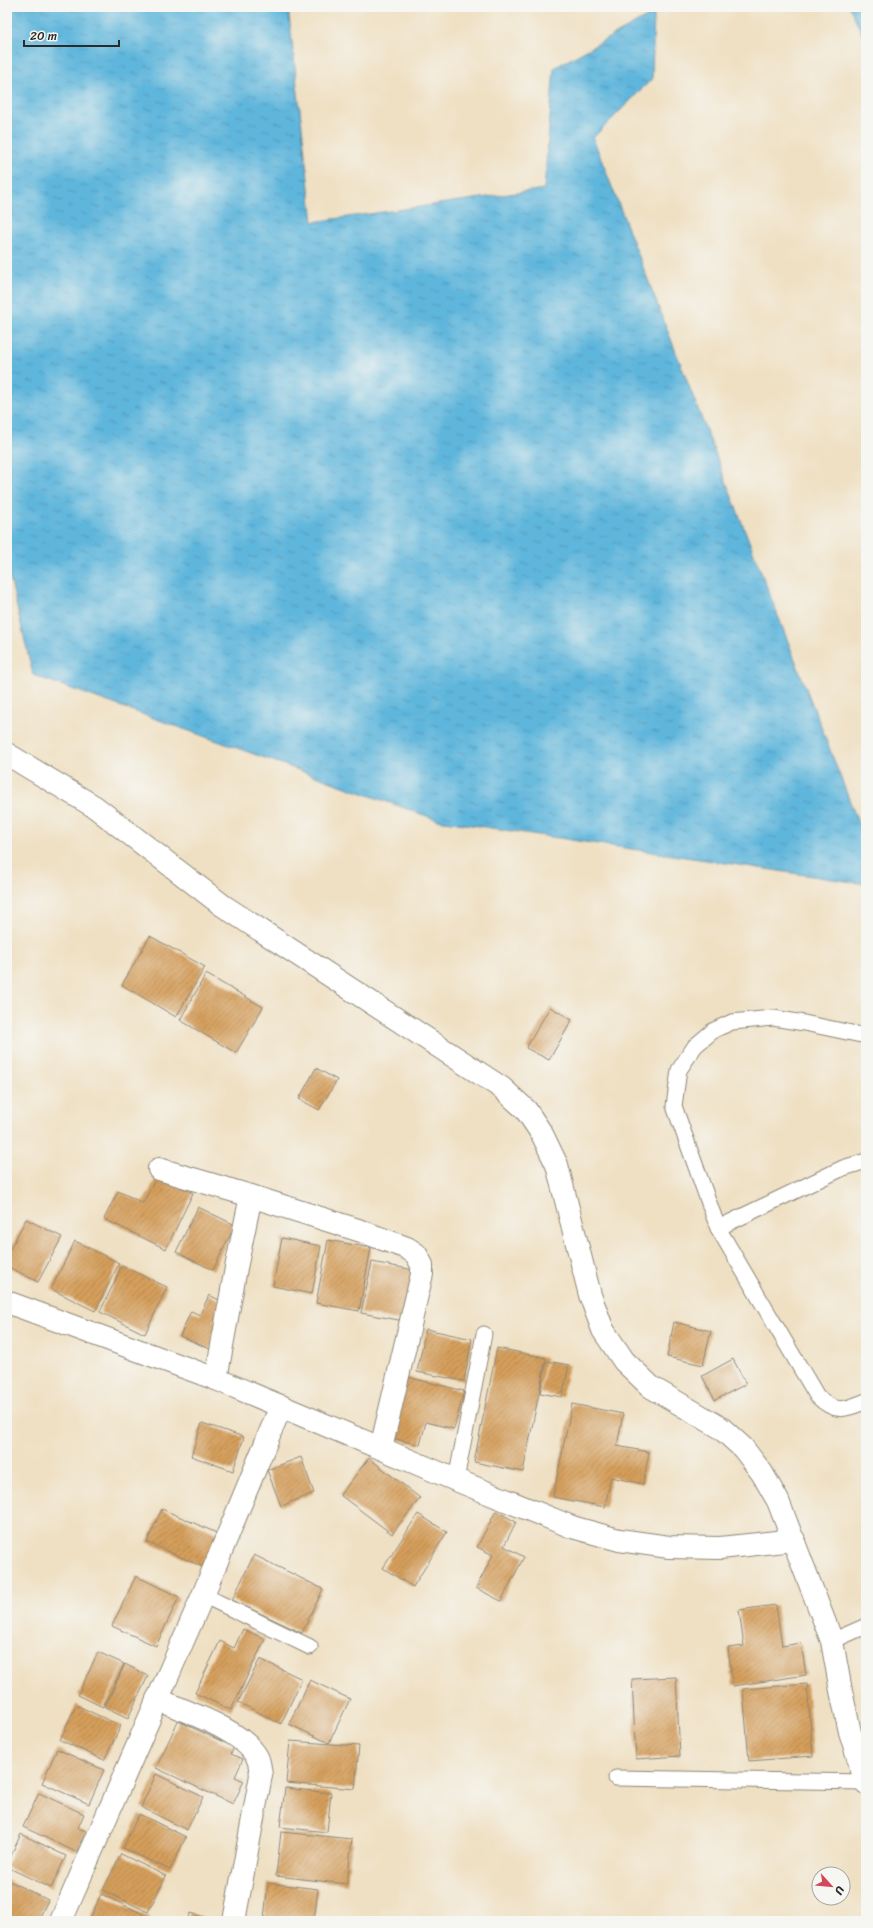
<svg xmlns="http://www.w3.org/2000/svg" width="873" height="1928" font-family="Sriracha,sans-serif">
	<defs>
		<pattern id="water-ripples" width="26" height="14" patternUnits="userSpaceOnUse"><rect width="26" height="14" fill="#5fb6dc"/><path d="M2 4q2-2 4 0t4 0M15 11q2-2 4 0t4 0" fill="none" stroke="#4f94b3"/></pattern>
		<pattern id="building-hatch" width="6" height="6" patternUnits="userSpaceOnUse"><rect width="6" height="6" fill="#d59f5b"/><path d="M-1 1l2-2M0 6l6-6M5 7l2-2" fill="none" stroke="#ad824b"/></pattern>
	</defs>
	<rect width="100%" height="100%" fill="#f6f6f2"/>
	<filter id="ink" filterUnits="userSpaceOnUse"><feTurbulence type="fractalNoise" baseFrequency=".025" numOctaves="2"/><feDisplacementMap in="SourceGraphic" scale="8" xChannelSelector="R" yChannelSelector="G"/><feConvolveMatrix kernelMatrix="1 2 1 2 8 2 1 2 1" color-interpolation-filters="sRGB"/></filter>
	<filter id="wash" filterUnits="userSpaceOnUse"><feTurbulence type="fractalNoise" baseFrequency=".012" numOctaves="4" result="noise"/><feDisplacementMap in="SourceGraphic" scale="16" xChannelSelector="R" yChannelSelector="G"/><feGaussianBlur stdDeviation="0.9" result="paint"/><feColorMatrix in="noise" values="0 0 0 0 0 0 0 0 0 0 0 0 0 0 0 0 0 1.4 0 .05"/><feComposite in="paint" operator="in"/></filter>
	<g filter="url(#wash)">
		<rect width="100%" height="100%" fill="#efe0c3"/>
		<g fill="url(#water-ripples)" stroke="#457084">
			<polygon points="7,7 288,7 313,222 544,189 554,68 654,13 652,79 593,138 866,843 866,884 438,820 33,675 7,565"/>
			<polygon points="850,7 866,7 866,43"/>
		</g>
		<g id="blocks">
			<g fill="url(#building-hatch)">
				<polygon points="150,936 205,967 176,1017 122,985"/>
				<polygon points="206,974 263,1007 236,1053 180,1020"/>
				<polygon points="550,1007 572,1020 549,1060 526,1048"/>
				<polygon points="316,1068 337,1080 319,1110 299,1099"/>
				<polygon points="157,1176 193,1193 166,1249 104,1219 118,1191 143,1203"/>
				<polygon points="198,1207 235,1225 213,1270 176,1252"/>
				<polygon points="26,1219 62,1237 38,1282 7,1266 7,1255"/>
				<polygon points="282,1238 321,1246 312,1294 273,1286"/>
				<polygon points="328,1240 371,1248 359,1311 316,1303"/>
				<polygon points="75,1241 119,1263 95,1311 51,1289"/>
				<polygon points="372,1262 414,1270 404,1321 361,1313"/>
				<polygon points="122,1266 167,1287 145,1334 100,1312"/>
				<polygon points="209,1295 223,1302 214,1321 221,1324 210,1349 180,1336 191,1311 200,1315"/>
				<polygon points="674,1322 711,1331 703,1365 667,1357"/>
				<polygon points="426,1329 472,1339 464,1381 417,1372"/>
				<polygon points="497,1348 546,1358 523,1472 474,1462"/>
				<polygon points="733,1359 746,1384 715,1400 702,1376"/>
				<polygon points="547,1361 569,1365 562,1397 540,1393"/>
				<polygon points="403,1376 464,1391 454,1429 426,1422 420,1445 388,1437"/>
				<polygon points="572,1404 623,1414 617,1446 649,1452 643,1484 611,1477 605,1507 553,1497"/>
				<polygon points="202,1423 244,1437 233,1471 191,1456"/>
				<polygon points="301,1457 314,1493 281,1506 267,1470"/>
				<polygon points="369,1458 420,1498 392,1534 340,1495"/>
				<polygon points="162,1509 219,1534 203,1567 147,1542"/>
				<polygon points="496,1511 516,1522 504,1546 524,1557 501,1601 476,1588 493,1555 477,1547"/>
				<polygon points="418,1514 447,1532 413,1587 383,1568"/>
				<polygon points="254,1555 323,1589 302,1633 232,1600"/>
				<polygon points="136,1576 179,1597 156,1646 112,1626"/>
				<polygon points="776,1605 782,1646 801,1643 806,1675 733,1686 728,1648 744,1646 739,1610"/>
				<polygon points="243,1629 265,1639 231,1710 195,1693 220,1641 234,1648"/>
				<polygon points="98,1652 124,1664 103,1707 78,1695"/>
				<polygon points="260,1659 302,1679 281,1724 238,1702"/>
				<polygon points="125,1664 148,1676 128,1718 105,1707"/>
				<polygon points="676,1677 680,1756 636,1759 632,1679"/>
				<polygon points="310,1680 350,1699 329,1743 289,1724"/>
				<polygon points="807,1684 813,1756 749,1761 743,1689"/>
				<polygon points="76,1705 121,1726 104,1760 60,1740"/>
				<polygon points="178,1721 234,1747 231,1754 243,1759 235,1777 244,1781 233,1804 156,1768"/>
				<polygon points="290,1741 359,1746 355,1789 286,1783"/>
				<polygon points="57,1749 104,1770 89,1804 42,1783"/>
				<polygon points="156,1774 203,1797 187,1830 141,1807"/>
				<polygon points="285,1788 331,1793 327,1832 280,1827"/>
				<polygon points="39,1793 84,1814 78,1828 86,1831 76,1852 23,1827"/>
				<polygon points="139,1814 186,1837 170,1870 123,1848"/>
				<polygon points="281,1832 352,1839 347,1884 276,1876"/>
				<polygon points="21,1834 66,1856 51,1888 7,1867 7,1864"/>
				<polygon points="121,1854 166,1876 148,1912 103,1890"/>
				<polygon points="7,1880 48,1900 38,1921 14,1921 7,1918"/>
				<polygon points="268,1883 318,1889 314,1921 286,1921 264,1918"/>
				<polygon points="101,1894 149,1917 148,1921 89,1921"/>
				<polygon points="190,1913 215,1921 187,1921"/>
			</g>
		</g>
	</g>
	<g filter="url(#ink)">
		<use href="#blocks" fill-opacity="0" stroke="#8d8677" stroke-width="1"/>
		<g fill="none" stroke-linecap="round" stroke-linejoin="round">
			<defs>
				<g id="lane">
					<path d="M866 1036 804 1023 773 1018 732 1022 714 1030 695 1046 679 1070 674 1106 718 1228 817 1396C835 1414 844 1410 866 1401"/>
					<polyline points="718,1228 843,1168 866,1161"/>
					<polyline points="456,1480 484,1334"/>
					<polyline points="203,1595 310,1647"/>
					<polyline points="832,1641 866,1626"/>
					<polyline points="616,1778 866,1782"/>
				</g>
				<g id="street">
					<polyline points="7,754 95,807 222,905 502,1088 526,1110 542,1134 557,1165 590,1295 603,1330 624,1361 651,1387 721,1428 743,1448 762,1473 778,1501 832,1641 841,1691 850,1732 866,1783"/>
					<polyline points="159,1169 251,1196"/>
					<polyline points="7,1302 216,1379 456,1480 572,1527 619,1540 669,1547 720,1548 794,1540"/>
					<polyline points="216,1379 236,1268 251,1196 358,1230 407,1248 416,1254 422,1265 422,1274 381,1448"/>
					<path d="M157 1699C186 1712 241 1729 257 1757 260 1762 260 1770 261 1775L234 1921"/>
					<polyline points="61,1921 203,1595 281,1406"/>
				</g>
			</defs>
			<use href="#lane" stroke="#8d8677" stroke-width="17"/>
			<use href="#street" stroke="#8d8677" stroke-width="24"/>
			<use href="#lane" stroke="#fff" stroke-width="15"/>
			<use href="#street" stroke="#fff" stroke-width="22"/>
		</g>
	</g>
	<rect width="873" height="1928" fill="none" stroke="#f6f6f2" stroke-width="24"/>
	<g transform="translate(831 1886) rotate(117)"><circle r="19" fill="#f6f6f2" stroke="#a5a5a2"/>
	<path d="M0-3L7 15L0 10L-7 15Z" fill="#d1495b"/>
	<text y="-6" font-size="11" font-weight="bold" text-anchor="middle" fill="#2b2b2b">U</text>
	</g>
	<path d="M24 40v6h95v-6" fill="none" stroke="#2b2b2b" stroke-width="2"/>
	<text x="30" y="40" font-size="12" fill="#2b2b2b" stroke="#f6f6f2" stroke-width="3" paint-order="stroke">20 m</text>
</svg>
